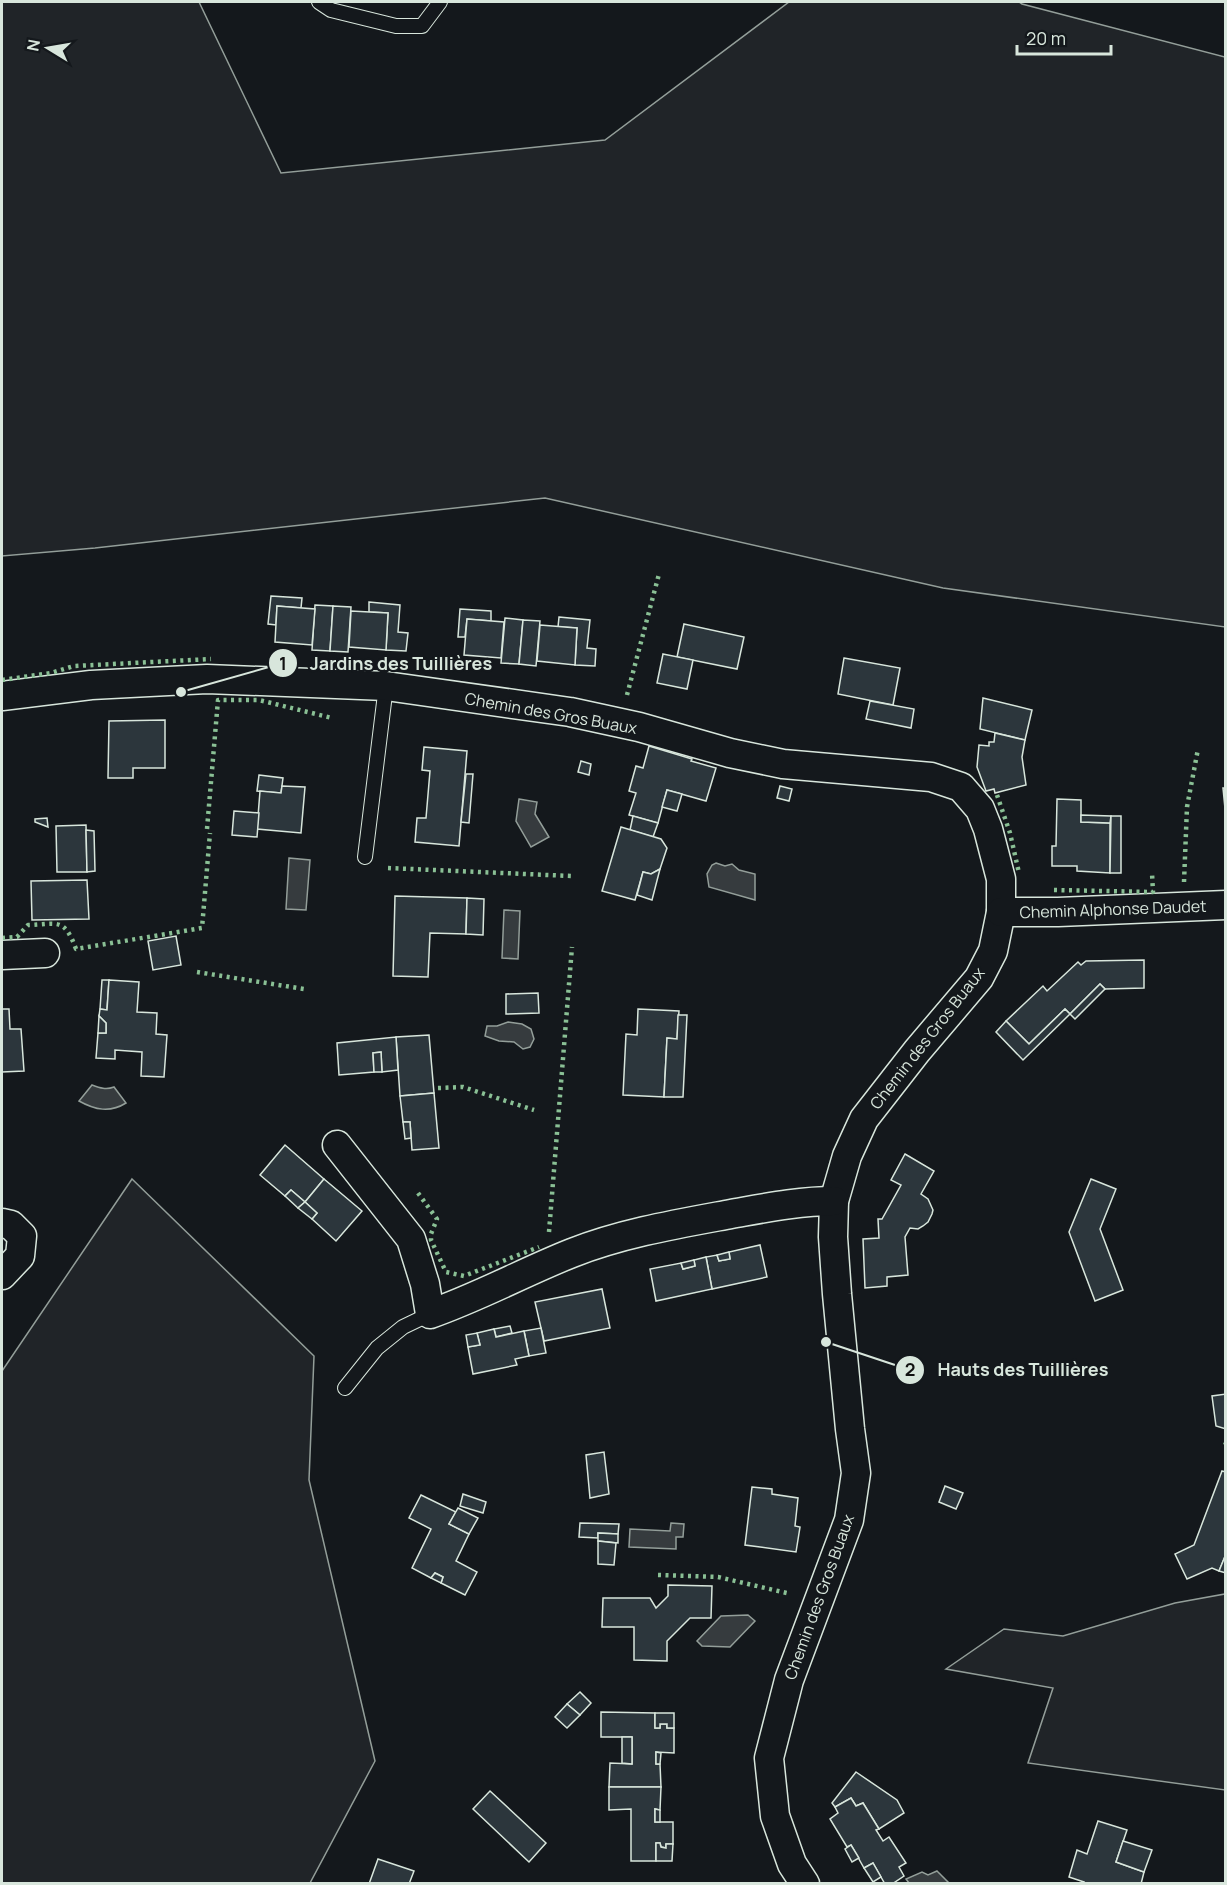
<svg xmlns="http://www.w3.org/2000/svg" width="1227" height="1885" font-family="Manrope,sans-serif">
	<rect width="100%" height="100%" fill="#14181c"/>
	<g fill="#202428" stroke="#939e99" stroke-width="1.5">
		<polygon points="2,2 199,2 281,173 605,140 789,2 1019,2 1022,4 1225,57 1225,627 943,588 545,498 95,548 2,556"/>
		<polygon points="132,1179 314,1356 309,1480 375,1761 310,1883 2,1883 2,1371"/>
		<polygon points="1225,1594 1225,1790 1028,1763 1053,1688 946,1669 1004,1629 1063,1636 1175,1603"/>
	</g>
	<g fill="#363b3e" stroke="#939e99" stroke-width="1.5">
		<polygon points="519,799 537,802 535,814 549,837 531,847 516,821"/>
		<polygon points="289,858 310,860 306,910 286,909"/>
		<polygon points="716,863 725,866 732,864 739,870 755,874 755,900 709,887 707,874 712,865"/>
		<polygon points="504,910 520,911 518,959 502,958"/>
		<polygon points="508,1022 522,1024 531,1029 534,1039 530,1047 523,1049 514,1042 499,1041 485,1036 487,1026 497,1026"/>
		<path d="M92 1085C100 1088 106 1090 114 1087L126 1103C110 1113 95 1110 79 1101Z"/>
		<polygon points="671,1523 684,1524 683,1537 676,1537 676,1549 629,1547 630,1529 670,1531"/>
		<polygon points="748,1615 755,1621 730,1647 702,1646 697,1641 721,1616"/>
		<polygon points="937,1871 949,1883 909,1883 906,1879 922,1872 928,1875"/>
	</g>
	<g fill="#2c363c" stroke="#d8e6dc" stroke-width="1.5">
		<polygon points="271,596 302,598 301,608 277,606 276,625 268,624"/>
		<polygon points="369,602 400,605 398,632 408,633 406,651 386,650 388,613 369,612"/>
		<polygon points="315,605 333,606 330,651 312,650"/>
		<polygon points="277,606 315,609 312,645 275,642"/>
		<polygon points="333,606 351,607 348,652 330,651"/>
		<polygon points="460,609 491,611 491,621 467,619 465,637 458,637"/>
		<polygon points="351,611 388,613 386,650 349,647"/>
		<polygon points="559,617 590,620 587,648 596,649 595,666 575,665 577,628 558,627"/>
		<polygon points="505,618 523,620 519,664 501,663"/>
		<polygon points="467,619 504,622 501,658 464,655"/>
		<polygon points="523,620 540,621 536,666 519,664"/>
		<polygon points="684,624 744,637 737,669 677,657"/>
		<polygon points="540,625 577,628 575,665 537,661"/>
		<polygon points="663,654 693,660 687,689 657,683"/>
		<polygon points="844,658 900,668 893,705 838,694"/>
		<polygon points="983,698 1032,710 1025,740 980,729"/>
		<polygon points="870,701 914,709 911,728 866,719"/>
		<polygon points="165,720 165,768 133,768 133,778 108,778 109,721"/>
		<polygon points="995,733 1025,740 1022,757 1026,785 995,793 994,789 986,791 977,767 979,745 989,746 989,742 994,742"/>
		<polygon points="649,746 692,759 691,761 716,768 706,801 667,790 658,823 629,815 636,793 629,791 636,766 643,768"/>
		<polygon points="424,747 467,751 459,846 415,842 417,818 426,818 430,771 422,770"/>
		<polygon points="581,761 591,764 589,775 578,772"/>
		<polygon points="466,774 473,774 469,823 461,822"/>
		<polygon points="259,775 283,778 281,793 257,791"/>
		<polygon points="282,786 305,787 301,833 257,829 260,791 281,793"/>
		<polygon points="780,786 792,789 789,801 777,798"/>
		<polygon points="1223,788 1226,788 1226,819"/>
		<polygon points="667,790 682,794 677,811 662,807"/>
		<polygon points="1057,799 1081,800 1081,822 1110,823 1110,873 1077,871 1077,866 1052,866 1052,846 1056,846"/>
		<polygon points="234,811 259,813 257,837 232,835"/>
		<polygon points="1081,815 1111,816 1110,823 1081,822"/>
		<polygon points="633,816 658,823 653,837 630,830"/>
		<polygon points="1111,816 1121,816 1121,873 1110,873"/>
		<polygon points="47,818 48,827 35,822 35,819"/>
		<polygon points="86,825 87,872 57,872 56,826"/>
		<polygon points="621,827 661,839 667,848 660,869 651,874 643,872 635,900 602,891"/>
		<polygon points="86,830 94,831 95,871 87,872"/>
		<polygon points="660,869 652,900 637,895 643,872 651,874"/>
		<polygon points="87,880 89,919 32,920 31,881"/>
		<polygon points="395,896 467,898 466,934 430,933 428,977 393,976"/>
		<polygon points="467,898 484,899 483,935 466,934"/>
		<polygon points="176,936 181,965 153,970 148,941"/>
		<polygon points="1144,960 1144,988 1105,989 1100,984 1070,1014 1065,1009 1029,1044 1006,1021 1043,986 1047,991 1078,962 1081,965 1086,961"/>
		<polygon points="102,980 109,980 107,1010 100,1009"/>
		<polygon points="109,980 139,982 137,1012 157,1013 156,1034 167,1035 164,1077 141,1076 142,1052 115,1050 115,1059 96,1058 98,1033 106,1033 106,1023 99,1016 100,1009 107,1010"/>
		<polygon points="1100,984 1105,989 1075,1019 1070,1014"/>
		<polygon points="538,993 539,1013 506,1014 506,994"/>
		<polygon points="2,1009 9,1009 10,1029 21,1029 24,1071 2,1072"/>
		<polygon points="638,1009 679,1011 677,1039 667,1038 664,1097 623,1095 626,1034 637,1035"/>
		<polygon points="1065,1009 1070,1014 1023,1060 996,1032 1006,1021 1029,1044"/>
		<polygon points="678,1015 687,1015 683,1097 664,1097 667,1038 677,1039"/>
		<polygon points="99,1016 106,1023 106,1033 98,1033"/>
		<polygon points="429,1035 434,1093 400,1096 396,1037"/>
		<polygon points="396,1037 398,1070 382,1072 381,1052 373,1053 374,1072 339,1075 337,1043"/>
		<polygon points="381,1052 382,1072 374,1072 373,1053"/>
		<polygon points="434,1093 439,1148 412,1150 410,1122 403,1122 400,1096"/>
		<polygon points="403,1122 410,1122 411,1138 405,1139"/>
		<polygon points="285,1145 324,1179 305,1202 291,1190 285,1196 260,1175"/>
		<polygon points="905,1154 934,1171 921,1194 928,1199 933,1210 932,1214 928,1222 923,1226 918,1229 910,1228 905,1237 908,1275 887,1277 887,1286 865,1288 863,1239 879,1238 878,1219 882,1219 901,1185 891,1180"/>
		<polygon points="324,1179 362,1211 336,1241 312,1219 317,1213 305,1202"/>
		<polygon points="1091,1179 1116,1189 1100,1229 1123,1290 1095,1301 1069,1232"/>
		<polygon points="291,1190 305,1202 298,1208 285,1196"/>
		<polygon points="305,1202 317,1213 312,1219 298,1208"/>
		<polygon points="760,1245 767,1277 712,1289 706,1257 717,1255 719,1261 730,1259 729,1252"/>
		<polygon points="729,1252 730,1259 719,1261 717,1255"/>
		<polygon points="706,1257 712,1289 656,1301 650,1269 681,1263 683,1269 695,1266 694,1260"/>
		<polygon points="694,1260 695,1266 683,1269 681,1263"/>
		<polygon points="602,1289 610,1328 544,1341 535,1302"/>
		<polygon points="510,1326 512,1333 496,1337 494,1329"/>
		<polygon points="541,1328 546,1353 529,1356 524,1331"/>
		<polygon points="494,1329 496,1337 524,1331 529,1356 515,1359 517,1365 473,1374 468,1347 480,1345 477,1333"/>
		<polygon points="477,1333 480,1345 468,1347 466,1335"/>
		<polygon points="1226,1394 1226,1429 1216,1426 1212,1396"/>
		<polygon points="604,1452 609,1494 590,1498 586,1455"/>
		<polygon points="1222,1471 1226,1472 1226,1554 1219,1571 1212,1568 1187,1579 1175,1554 1194,1545"/>
		<polygon points="945,1486 963,1493 956,1509 939,1502"/>
		<polygon points="752,1487 772,1489 772,1494 798,1498 795,1526 800,1527 796,1552 745,1545"/>
		<polygon points="463,1494 486,1502 483,1513 460,1506"/>
		<polygon points="421,1495 456,1512 449,1524 469,1534 456,1561 477,1572 465,1595 441,1583 443,1577 435,1573 431,1578 412,1568 431,1529 409,1518"/>
		<polygon points="458,1508 478,1518 469,1534 449,1524"/>
		<polygon points="580,1523 619,1524 618,1534 598,1533 598,1538 579,1537"/>
		<polygon points="598,1533 618,1534 618,1543 598,1541"/>
		<polygon points="598,1541 616,1543 614,1565 598,1564"/>
		<polygon points="1226,1554 1226,1573 1219,1571"/>
		<polygon points="435,1573 443,1577 441,1583 431,1578"/>
		<polygon points="668,1585 712,1586 711,1618 690,1618 667,1641 667,1661 634,1660 634,1627 602,1627 603,1598 650,1598 656,1608 668,1596"/>
		<polygon points="580,1692 591,1703 580,1715 567,1704"/>
		<polygon points="567,1704 580,1715 567,1728 555,1717"/>
		<polygon points="601,1712 655,1713 655,1728 660,1728 660,1724 667,1724 667,1728 674,1728 674,1753 656,1752 656,1764 660,1764 661,1787 609,1787 610,1763 632,1764 632,1737 601,1737"/>
		<polygon points="655,1713 674,1713 674,1728 667,1728 667,1724 660,1724 660,1728 655,1728"/>
		<polygon points="622,1737 632,1737 632,1764 622,1763"/>
		<polygon points="656,1752 661,1753 660,1764 656,1764"/>
		<polygon points="856,1772 897,1800 904,1813 879,1829 863,1803 856,1806 851,1798 835,1807 832,1803"/>
		<polygon points="609,1787 661,1787 660,1810 655,1809 655,1822 673,1822 673,1844 666,1844 666,1848 661,1847 660,1843 656,1843 656,1861 631,1861 631,1809 609,1810"/>
		<polygon points="490,1791 546,1843 529,1862 473,1809"/>
		<polygon points="851,1798 856,1806 863,1803 879,1829 876,1830 883,1841 889,1837 906,1863 899,1867 904,1876 892,1884 885,1884 873,1863 864,1868 851,1845 847,1847 830,1819 838,1813 835,1807"/>
		<polygon points="655,1809 660,1810 660,1822 655,1822"/>
		<polygon points="1098,1821 1127,1830 1116,1862 1144,1872 1141,1884 1083,1884 1084,1882 1069,1877 1077,1850 1087,1854"/>
		<polygon points="1123,1841 1152,1850 1144,1872 1116,1862"/>
		<polygon points="656,1843 660,1843 661,1847 666,1848 666,1844 673,1844 672,1861 656,1861"/>
		<polygon points="851,1845 859,1858 852,1862 845,1849"/>
		<polygon points="378,1859 414,1871 409,1884 369,1884"/>
		<polygon points="873,1863 881,1877 873,1882 864,1868"/>
	</g>
	<g fill="none" stroke-linecap="round" stroke-linejoin="round">
		<defs>
			<g id="service">
				<polyline points="319,2 331,10 396,26 422,26 440,2"/>
				<polyline points="365,857 386,686"/>
				<polyline points="345,1388 377,1348 403,1327 430,1314"/>
			</g>
			<g id="minor">
				<polyline points="2,696 91,685 207,679 386,686 570,712 639,727 730,753 783,764 931,777 961,787 980,809 988,829 1001,879 1001,912 993,951 979,978 917,1051 864,1119 847,1156 834,1201 833,1237 837,1294 850,1429 856,1473 849,1520 789,1680 769,1758 775,1816 792,1864 805,1884"/>
				<polyline points="1001,912 1058,912 1226,905"/>
				<polyline points="2,955 45,953"/>
				<path d="M337 1145 411 1239 425 1284 430 1314C479 1297 524 1272 572 1253 623 1233 677 1224 731 1214 765 1208 799 1201 834 1201"/>
				<polyline points="2,1223 11,1225 22,1236 20,1256 2,1275"/>
			</g>
		</defs>
		<use href="#service" stroke="#d8e6dc" stroke-width="16"/>
		<use href="#minor" stroke="#d8e6dc" stroke-width="31"/>
		<use href="#service" stroke="#14181c" stroke-width="14"/>
		<use href="#minor" stroke="#14181c" stroke-width="28"/>
		<g stroke="#8ac095" stroke-width="4.5" stroke-dasharray="3 4.5" stroke-linecap="butt">
			<polyline points="2,680 51,673 74,666 211,659"/>
			<polyline points="627,695 659,574"/>
			<polyline points="997,795 1010,833 1019,873"/>
			<polyline points="207,829 218,700 259,700 332,718"/>
			<polyline points="388,868 571,876"/>
			<polyline points="1184,882 1187,807 1198,749"/>
			<polyline points="1054,890 1153,892 1152,873"/>
			<path d="M2 938 17 937 28 925C58 924 64 917 76 949L202 928 210 833"/>
			<polyline points="197,972 304,989"/>
			<polyline points="438,1088 463,1087 534,1110"/>
			<polyline points="418,1193 437,1219 431,1234 431,1240 446,1272 464,1276 539,1247"/>
			<polyline points="549,1232 572,947"/>
			<polyline points="1224,1442 1226,1443"/>
			<polyline points="658,1575 718,1577 791,1594"/>
		</g>
	</g>
	<g text-anchor="middle" stroke-width="4.5" stroke-linejoin="round" paint-order="stroke">
		<g font-size="16" fill="#d8e6dc" stroke="#14181c">
			<text transform="translate(551 713) rotate(10)" y="6">Chemin des Gros Buaux</text>
			<text transform="translate(1113 909) rotate(-2)" y="6">Chemin Alphonse Daudet</text>
			<text transform="translate(927 1038) rotate(-52)" y="6">Chemin des Gros Buaux</text>
			<text transform="translate(819 1597) rotate(-70)" y="6">Chemin des Gros Buaux</text>
		</g>
	</g>
	<path fill="none" stroke="#d8e6dc" stroke-width="2" d="M181 692L283 663M826 1342L910 1370"/>
	<g fill="#d8e6dc" stroke="#14181c" stroke-width="2">
		<circle cx="181" cy="692" r="6"/>
		<circle cx="826" cy="1342" r="6"/>
		<circle cx="283" cy="663" r="15"/>
		<circle cx="910" cy="1370" r="15"/>
	</g>
	<g font-size="18" text-anchor="middle" font-weight="bold" fill="#111">
		<text x="283" y="670">1</text>
		<text x="910" y="1376">2</text>
	</g>
	<g font-size="18" text-anchor="middle" font-weight="bold" fill="#d8e6dc" stroke="#14181c" stroke-width="4.5" stroke-linejoin="round" paint-order="stroke">
		<text x="401" y="670">Jardins des Tuillières</text>
		<text x="1023" y="1376">Hauts des Tuillières</text>
	</g>
	<rect width="1227" height="1885" fill="none" stroke="#d8e6dc" stroke-width="6"/>
	<g transform="translate(48 48) rotate(281)" stroke="#14181c" stroke-width="4.5" paint-order="stroke">
	<path d="M0-4.5L10 22L0 15L-10 22Z" fill="#d8e6dc"/>
	<text y="-9" font-size="16" font-weight="bold" text-anchor="middle" fill="#d8e6dc">N</text>
	</g>
	<path d="M1017 45v9h94v-9" fill="none" stroke="#d8e6dc" stroke-width="3"/>
	<text x="1026" y="45" font-size="18" fill="#d8e6dc" stroke="#14181c" stroke-width="4.5" paint-order="stroke">20 m</text>
</svg>
